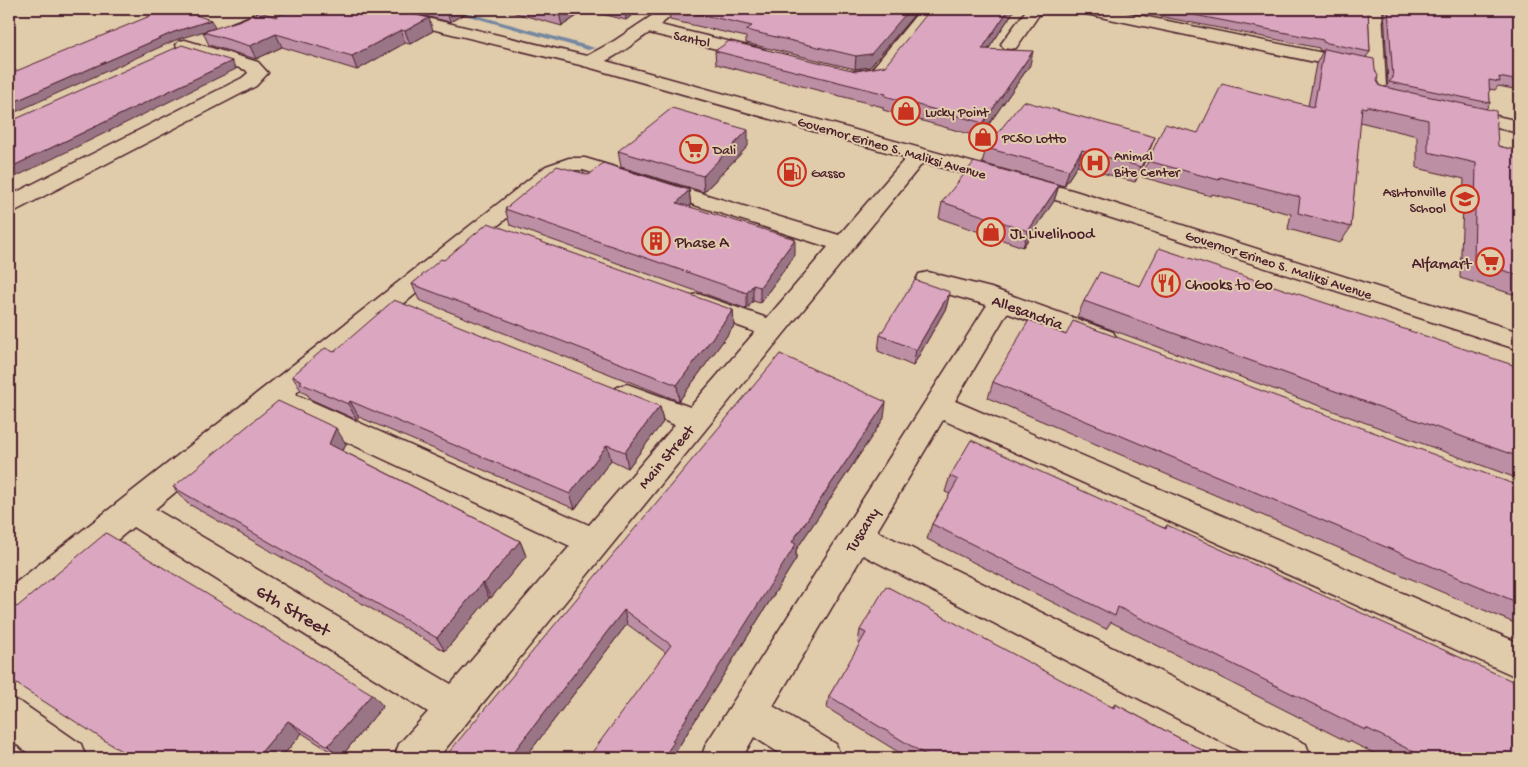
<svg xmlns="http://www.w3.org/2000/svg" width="1528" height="767" font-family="'Gochi Hand',sans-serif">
	<rect width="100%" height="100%" fill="#e0cbaa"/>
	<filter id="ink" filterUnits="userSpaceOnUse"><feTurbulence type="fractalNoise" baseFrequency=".02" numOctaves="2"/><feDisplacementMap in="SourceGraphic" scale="10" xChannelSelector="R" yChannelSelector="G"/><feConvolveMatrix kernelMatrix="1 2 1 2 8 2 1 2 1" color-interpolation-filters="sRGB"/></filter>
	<g filter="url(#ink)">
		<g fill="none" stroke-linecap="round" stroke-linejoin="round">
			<polygon fill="#7487a1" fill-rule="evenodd" points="444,9 455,9 595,48 588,50"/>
			<defs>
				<g id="minor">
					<polygon points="269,9 291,9 289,12 242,32 230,32 228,28 230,24"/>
					<path d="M662 9H680L660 25 765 50 768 54 765 58 759 59 649 33C634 43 601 70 583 66L580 62 583 58 614 41Z"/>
					<polygon points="921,9 937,9 883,78 866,81 843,80 840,76 843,72 871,70"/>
					<polygon points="1027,9 1043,9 1016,48 1010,49 1004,48 1001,44"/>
					<polygon points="1078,9 1109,9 1367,62 1366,9 1382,9 1386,86 1384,90 1377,92 1370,90 1368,86 1367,73 1086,14 1080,12"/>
					<polygon points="185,40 258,62 268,73 256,86 17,210 9,212 9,196 242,78 248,73 246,70 179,49 176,45 179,41"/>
					<polygon points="1460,108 1519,121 1519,133 1453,118 1450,114 1453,110"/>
					<path d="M919 149 926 151 929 155 926 159 438 758H394L399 744 428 712 133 527 21 619 9 624V588L546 166 569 158H585L839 235 912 151ZM572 170H583L828 247 767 318 698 294 689 296 685 302 689 308 755 332 690 407 627 384 617 387 613 394 617 401 675 425 589 525 295 394 560 174ZM276 409 570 546 451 684 155 509Z"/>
					<polygon points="928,272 991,288 1113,332 1117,339 1113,346 1104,348 1007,313 955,401 1519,643 1519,678 943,420 877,531 1306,744 1311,758 1253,758 863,555 773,706 836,744 841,758 787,758 754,737 742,758 701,758 706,744 735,699 987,305 919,286 916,280 919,274"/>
					<polygon points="9,697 22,703 81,744 86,758 35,758 9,739"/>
				</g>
				<polygon id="secondary" points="365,9 389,9 595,58 1075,191 1519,332 1519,350 1059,201 584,66 386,18 367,12"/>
			</defs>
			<use href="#minor" stroke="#4a1f2b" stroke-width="3"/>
			<use href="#secondary" stroke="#4a1f2b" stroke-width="3"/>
			<use href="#minor" fill="#e0cbaa" fill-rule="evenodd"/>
			<use href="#secondary" fill="#e0cbaa" fill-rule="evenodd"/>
		</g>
		<g fill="#bc8fa5" stroke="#4a1f2b">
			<polygon points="396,9 473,9 450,22"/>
			<polygon points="501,9 659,9 649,15 636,12 626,20 586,10 562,26"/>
			<polygon points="669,9 919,9 870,67 855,69 746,43 746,37 670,20"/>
			<polygon points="1015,9 988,50 1030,65 980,137 883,110 883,107 716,64 715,51 856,71 885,66"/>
			<polygon points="1123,9 1368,9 1370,52 1366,57 1377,81 1380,86 1386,87 1388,84 1384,9 1516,9 1519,10 1519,90 1498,86 1495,90 1489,89 1490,103 1486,109 1498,146 1519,151 1519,296 1460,278 1464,179 1417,168 1417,136 1360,122 1351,227 1340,243 1288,229 1291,214 1212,194 1211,196 1142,177 1148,161 1198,133 1308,106 1316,64 1323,51 1319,50 1319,48"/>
			<polygon points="276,17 433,31 410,44 405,43 357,70 282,47 256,59 209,45 203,32"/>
			<polygon points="748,146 704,192 621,167 618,151"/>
			<polygon points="986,148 1149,152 1135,182 1077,166 1064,186 982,163"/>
			<polygon points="589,175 689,190 691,206 690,207 795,255 760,303 753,301 747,309 510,225 505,209"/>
			<polygon points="1059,185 1054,201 1023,247 939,218 942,202"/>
			<polygon points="444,260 733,310 734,326 679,401 419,300 412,284"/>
			<polygon points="1140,286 1519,367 1519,479 1077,317 1084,301"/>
			<polygon points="950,292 946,308 913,366 878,351 880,335"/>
			<polygon points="1066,335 1519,486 1519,625 988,398 993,382"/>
			<polygon points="334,352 660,406 663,422 628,468 611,460 575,509 359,417 357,420 310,399 308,395 302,392 292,376"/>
			<polygon points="780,354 884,418 796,550 796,559 676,751 676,754 673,758 665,652 627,624 525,758"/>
			<polygon points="346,444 343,451 520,541 526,556 491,598 489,598 445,651 187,503 173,487"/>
			<polygon points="950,476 1165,528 1167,525 1519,758 1384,758 1349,741 1348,742 1111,622 1106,629 927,539 932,524 950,494 945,492"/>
			<polygon points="17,607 383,706 340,758 302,733 281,758 132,758"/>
			<polygon points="860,630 1112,707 1115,704 1217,758 908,758 827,708 829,696 860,645 858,643"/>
		</g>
		<g fill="#997486" stroke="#4a1f2b">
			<polygon points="446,9 473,9 450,22"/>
			<polygon points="566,9 586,9 586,10 562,26 559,13"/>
			<polygon points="625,9 636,9 636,12 626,20"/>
			<polygon points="649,9 659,9 649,15"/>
			<polygon points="910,9 919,9 870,67 855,69 856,56"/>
			<polygon points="1009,9 1015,9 979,63 982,49"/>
			<polygon points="429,18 433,31 410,44 405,31"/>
			<polygon points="211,20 215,28 178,39 9,115 9,104 174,32"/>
			<polygon points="401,30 405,43 357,70 352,56"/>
			<polygon points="276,34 282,47 256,59 250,46"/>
			<polygon points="1033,51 1030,65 980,137 983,123"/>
			<polygon points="232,61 236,69 9,180 9,168"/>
			<polygon points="748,130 748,146 704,192 703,176"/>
			<polygon points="1155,137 1149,152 1135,182 1141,167"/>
			<polygon points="1082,150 1077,166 1064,186 1069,170"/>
			<polygon points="1059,185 1054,201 1023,247 1028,231"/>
			<polygon points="689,190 691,206 678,219 677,203"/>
			<polygon points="795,239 795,255 760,303 760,287"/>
			<polygon points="753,285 753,301 747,309 747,293"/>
			<polygon points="950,292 946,308 913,366 916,350"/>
			<polygon points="733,310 734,326 679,401 677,385"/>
			<polygon points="350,401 359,417 357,420 348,404"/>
			<polygon points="886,402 884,418 796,550 796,559 676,751 676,754 673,758 663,758 672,741 792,542"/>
			<polygon points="660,406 663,422 628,468 625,452"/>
			<polygon points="336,428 346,444 339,459 329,444"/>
			<polygon points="607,445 611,460 575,509 570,494"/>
			<polygon points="520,541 526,556 491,598 484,584"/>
			<polygon points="482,583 489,598 445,651 437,638"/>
			<polygon points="624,610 627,624 525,758 509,758"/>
			<polygon points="372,694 383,706 340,758 328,746"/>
			<polygon points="288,721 302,733 281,758 256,758"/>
		</g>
		<g fill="#dba6c0" stroke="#4a1f2b">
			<polygon points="167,9 177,9 211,20 174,32 9,104 9,74"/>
			<polygon points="293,9 392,9 429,18 405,31 401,30 352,56 276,34 250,46 203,32 238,21 260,12 276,17"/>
			<polygon points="545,9 566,9 559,13"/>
			<polygon points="677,9 910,9 871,54 856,56 746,30 752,26"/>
			<polygon points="931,9 1009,9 982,49 1033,51 983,123 885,96 886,94 715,51 729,41 856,71 885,66"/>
			<polygon points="1163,9 1368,9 1370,52 1323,42 1323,40"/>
			<polygon points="1388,9 1516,9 1519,10 1519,81 1499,77 1500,82 1489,80 1490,103 1389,82 1393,78"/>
			<polygon points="182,45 232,61 9,168 9,122"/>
			<polygon points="1324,49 1374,59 1375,70 1378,76 1377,81 1380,86 1496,111 1498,146 1519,151 1519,275 1474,262 1476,163 1428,152 1428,120 1367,106 1366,108 1362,107 1351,227 1298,213 1300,197 1220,177 1219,180 1148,161 1165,124 1198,133 1222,84 1314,107"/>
			<polygon points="1023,101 1155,137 1141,167 1082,150 1069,170 986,148"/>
			<polygon points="672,108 748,130 703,176 618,151"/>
			<polygon points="974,162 1059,185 1028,231 942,202"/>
			<polygon points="603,163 689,190 677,203 795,239 760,287 753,285 747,293 505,209 557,166 589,175"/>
			<polygon points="488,223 733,310 677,385 412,284 441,259 444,260"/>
			<polygon points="1159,248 1519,367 1519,457 1084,301 1100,272 1140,286"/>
			<polygon points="915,280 950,292 916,350 880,335"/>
			<polygon points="394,300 660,406 625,452 607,445 570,494 350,401 348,404 300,383 302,381 292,376 325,348 334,352"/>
			<polygon points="1029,320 1066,335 1073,321 1519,486 1519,603 993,382"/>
			<polygon points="780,354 886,402 792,542 796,544 672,741 674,742 663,758 588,758 671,645 624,610 509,758 444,758"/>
			<polygon points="278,401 336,428 329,444 520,541 484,584 482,583 437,638 173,487"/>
			<polygon points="971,440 1166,529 1167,525 1519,684 1519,758 1426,758 1366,728 1365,730 1118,607 1115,616 932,524 958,480 950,476"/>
			<polygon points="106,533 372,694 328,746 288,721 256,758 132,758 9,679 9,602 17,607"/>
			<polygon points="886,586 1114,708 1115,704 1217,758 931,758 829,696 866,633 860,630"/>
		</g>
	</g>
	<defs>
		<symbol id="shop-ring" viewBox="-11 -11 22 22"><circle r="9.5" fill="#e0cbaa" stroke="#c8321e" stroke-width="1.5"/><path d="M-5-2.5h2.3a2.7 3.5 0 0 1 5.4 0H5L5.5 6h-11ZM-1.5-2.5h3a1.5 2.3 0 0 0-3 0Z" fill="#c8321e"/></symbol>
		<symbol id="supermarket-ring" viewBox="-11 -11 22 22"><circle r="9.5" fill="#e0cbaa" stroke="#c8321e" stroke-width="1.5"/><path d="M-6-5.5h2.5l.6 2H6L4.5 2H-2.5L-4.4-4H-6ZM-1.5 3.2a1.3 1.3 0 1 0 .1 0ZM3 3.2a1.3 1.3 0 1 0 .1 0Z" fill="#c8321e"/></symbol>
		<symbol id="hospital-ring" viewBox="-11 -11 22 22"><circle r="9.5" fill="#e0cbaa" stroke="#c8321e" stroke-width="1.5"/><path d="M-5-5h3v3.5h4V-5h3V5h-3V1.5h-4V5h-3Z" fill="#c8321e"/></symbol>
		<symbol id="fuel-ring" viewBox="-11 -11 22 22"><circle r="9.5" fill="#e0cbaa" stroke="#c8321e" stroke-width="1.5"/><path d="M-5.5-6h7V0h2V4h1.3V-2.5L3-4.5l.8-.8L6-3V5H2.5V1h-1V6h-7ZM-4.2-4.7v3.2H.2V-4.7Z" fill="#c8321e"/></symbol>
		<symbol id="school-ring" viewBox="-11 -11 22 22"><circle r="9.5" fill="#e0cbaa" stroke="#c8321e" stroke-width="1.5"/><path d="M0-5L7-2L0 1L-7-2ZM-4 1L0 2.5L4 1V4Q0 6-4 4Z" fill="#c8321e"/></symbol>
		<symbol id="building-ring" viewBox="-11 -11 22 22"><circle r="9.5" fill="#e0cbaa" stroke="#c8321e" stroke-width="1.5"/><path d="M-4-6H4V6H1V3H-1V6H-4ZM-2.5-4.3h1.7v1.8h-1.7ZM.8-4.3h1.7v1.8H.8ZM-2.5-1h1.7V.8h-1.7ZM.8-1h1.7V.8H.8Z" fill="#c8321e"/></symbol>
		<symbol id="restaurant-ring" viewBox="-11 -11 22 22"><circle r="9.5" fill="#e0cbaa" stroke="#c8321e" stroke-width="1.5"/><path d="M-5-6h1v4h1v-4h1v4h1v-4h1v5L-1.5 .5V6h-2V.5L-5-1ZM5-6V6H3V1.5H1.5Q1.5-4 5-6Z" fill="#c8321e"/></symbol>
	</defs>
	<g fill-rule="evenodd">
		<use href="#shop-ring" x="890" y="95" width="32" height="32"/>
		<use href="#shop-ring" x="967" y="121" width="32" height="32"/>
		<use href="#supermarket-ring" x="678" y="133" width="32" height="32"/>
		<use href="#hospital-ring" x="1079" y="147" width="32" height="32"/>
		<use href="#fuel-ring" x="776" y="156" width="32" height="32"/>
		<use href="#school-ring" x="1449" y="183" width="32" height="32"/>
		<use href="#shop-ring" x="975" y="216" width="32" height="32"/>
		<use href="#building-ring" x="640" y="225" width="32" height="32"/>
		<use href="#supermarket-ring" x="1474" y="246" width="32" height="32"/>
		<use href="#restaurant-ring" x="1150" y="267" width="32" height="32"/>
	</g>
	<g text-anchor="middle" stroke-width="4" stroke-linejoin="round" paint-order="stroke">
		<g font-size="14" fill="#4a1f2b" stroke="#e0cbaa">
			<text transform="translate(692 38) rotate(13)" y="5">Santol</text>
			<text transform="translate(892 147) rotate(16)" y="5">Governor Erineo S. Maliksi Avenue</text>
			<text transform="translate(1279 264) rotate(18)" y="5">Governor Erineo S. Maliksi Avenue</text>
		</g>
		<g font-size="14" fill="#4a1f2b" stroke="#e0cbaa" text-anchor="start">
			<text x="925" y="116">Lucky Point</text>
			<text x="1002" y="142">PCSO Lotto</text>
			<text x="713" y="154">Dali</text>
			<text x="1114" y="160">Animal<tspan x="1114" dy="16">Bite Center</tspan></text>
			<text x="811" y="177">Gasso</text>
			<text x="1446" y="196" text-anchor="end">Ashtonville<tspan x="1446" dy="16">School</tspan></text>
		</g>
		<g font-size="16" fill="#4a1f2b" stroke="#e0cbaa" text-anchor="start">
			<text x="1010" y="238">JL Livelihood</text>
			<text x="675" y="247">Phase A</text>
			<text x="1471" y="268" text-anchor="end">Alfamart</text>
			<text x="1185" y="289">Chooks to Go</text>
		</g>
		<g font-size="16" fill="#4a1f2b" stroke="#e0cbaa">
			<text transform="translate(1028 311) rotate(20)" y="6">Allesandria</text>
			<text transform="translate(665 456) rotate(-50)" y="6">Main Street</text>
			<text transform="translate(861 529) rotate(-58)" y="6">Tuscany</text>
		</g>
		<g font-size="19" fill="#4a1f2b" stroke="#e0cbaa">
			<text transform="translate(294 609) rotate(31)" y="7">6th Street</text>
		</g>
	</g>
	<rect width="1528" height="767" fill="none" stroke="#e0cbaa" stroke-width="30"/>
	<rect x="15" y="15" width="1498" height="737" fill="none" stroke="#4a1f2b" stroke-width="2" filter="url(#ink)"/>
</svg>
